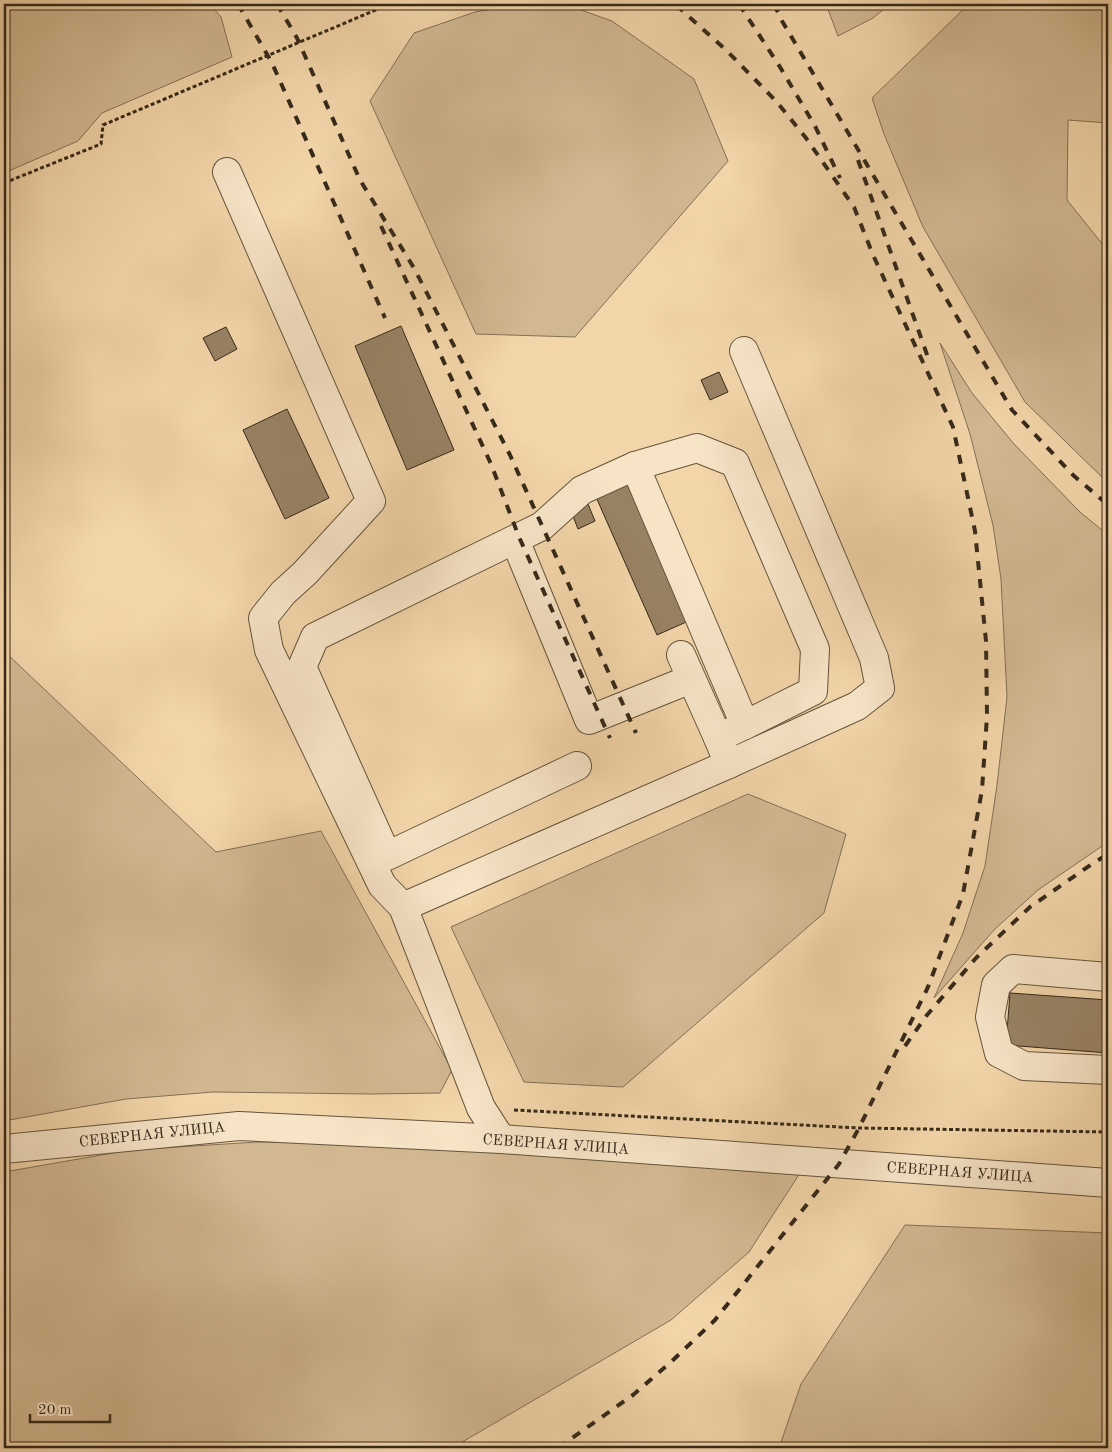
<svg xmlns="http://www.w3.org/2000/svg" width="1112" height="1452" font-family="'Old Standard TT',serif">
	<rect width="100%" height="100%" fill="#f2d5a9"/>
	<filter id="stains"><feTurbulence type="fractalNoise" baseFrequency=".004" numOctaves="4"/><feColorMatrix values="0 0 0 0 .2 0 0 0 0 .09 0 0 0 0 .02 0 0 0 .5 -.17"/></filter>
	<radialGradient id="worn" r=".72"><stop offset=".6" stop-color="#630" stop-opacity="0"/><stop offset="1" stop-color="#630" stop-opacity=".3"/></radialGradient>
	<g fill="#d2b891" stroke="#847055">
		<polygon points="4,4 210,4 221,17 232,57 102,113 78,141 4,173"/>
		<polygon points="521,4 564,4 612,21 694,79 728,161 575,337 476,334 370,101 414,33 475,12"/>
		<polygon points="826,4 890,4 873,18 838,36"/>
		<polygon points="969,4 1108,4 1108,123 1068,120 1067,200 1108,251 1108,483 1025,402 923,227 884,134 872,98"/>
		<polygon points="940,343 972,393 1014,444 1080,512 1108,535 1108,842 1038,890 994,930 934,998 963,933 985,866 997,785 1007,697 1001,579 993,525 970,434"/>
		<polygon points="4,651 216,852 321,831 452,1070 440,1093 371,1094 213,1092 126,1099 4,1121"/>
		<polygon points="748,794 846,834 824,913 623,1087 524,1082 451,927"/>
		<polygon points="257,1142 390,1144 802,1170 749,1252 671,1320 452,1448 4,1448 4,1172 130,1150"/>
		<polygon points="905,1225 1108,1233 1108,1448 779,1448 801,1384"/>
	</g>
	<g fill="#988264" stroke="#362919">
		<polygon points="401,326 454,450 407,470 355,346"/>
		<polygon points="226,327 237,349 215,361 203,338"/>
		<polygon points="719,372 728,392 710,400 701,380"/>
		<polygon points="287,409 329,498 285,519 243,430"/>
		<polygon points="633,481 693,619 657,635 596,497"/>
		<polygon points="588,504 595,521 578,529 571,511"/>
		<polygon points="1010,993 1108,1000 1108,1053 1006,1045"/>
	</g>
	<g fill="none" stroke-linecap="round" stroke-linejoin="round">
		<defs>
			<g id="minor">
				<polyline points="227,172 371,501 305,573 283,593 263,618 269,650 382,885 403,907 481,1108 501,1139"/>
				<polyline points="635,466 745,725 718,738 729,764"/>
				<polyline points="515,540 589,720 691,679"/>
				<polyline points="681,655 718,738"/>
				<polyline points="577,766 387,856 302,667 315,637 542,526 582,490 635,466 697,448 735,463 815,649 813,691 745,725"/>
				<polyline points="403,907 729,764 857,706 880,688 874,658 744,351"/>
				<polyline points="1108,977 1013,969 996,985 990,1017 999,1053 1024,1066 1108,1070"/>
				<polyline points="4,1149 239,1126 501,1139 1108,1183"/>
			</g>
		</defs>
		<use href="#minor" stroke="#65543d" stroke-width="30"/>
		<g stroke="#362919" stroke-width="3" stroke-dasharray="4 2.5" stroke-linecap="butt">
			<polyline points="4,183 101,144 103,125 390,4"/>
			<polyline points="514,1110 859,1128 1108,1132"/>
		</g>
		<use href="#minor" stroke="#f7e4c7" stroke-width="28"/>
		<g stroke="#362919" stroke-width="4" stroke-dasharray="9 9" stroke-linecap="butt">
			<polyline points="238,4 272,63 385,318"/>
			<polyline points="277,4 297,38 360,180 414,268 510,455 636,733"/>
			<polyline points="739,4 780,67 815,126 840,178"/>
			<polyline points="774,4 782,21 1012,410 1073,475 1108,505"/>
			<polyline points="858,160 930,363"/>
			<polyline points="381,226 491,464 519,537 610,738"/>
			<polyline points="905,1046 927,1015 976,958 1030,907 1092,864 1108,854"/>
			<polyline points="558,1448 633,1395 672,1361 715,1320 839,1164 859,1128 928,987 963,894 982,790 987,716 986,641 975,531 953,427 873,255 854,207 806,138 776,101 727,51 675,4"/>
		</g>
	</g>
	<g text-anchor="middle" stroke-width="4.5" stroke-linejoin="round" paint-order="stroke">
		<g font-size="15" fill="#362919" stroke="#f7e4c7">
			<text transform="translate(152 1134) rotate(-6)" y="5">СЕВЕРНАЯ УЛИЦА</text>
			<text transform="translate(556 1144) rotate(4)" y="5">СЕВЕРНАЯ УЛИЦА</text>
			<text transform="translate(960 1172) rotate(4)" y="5">СЕВЕРНАЯ УЛИЦА</text>
		</g>
	</g>
	<rect width="1112" height="1452" fill="none" stroke="#f2d5a9" stroke-width="20"/>
	<rect x="5" y="5" width="1102" height="1442" fill="none" stroke="#362919" stroke-width="2.5"/>
	<rect x="10" y="10" width="1092" height="1432" fill="none" stroke="#362919"/>
	<path d="M30 1414v8h80v-8" fill="none" stroke="#362919" stroke-width="2.5"/>
	<text x="38" y="1414" font-size="15" fill="#362919" stroke="#f7e4c7" stroke-width="4" paint-order="stroke">20 m</text>
	<rect width="100%" height="100%" filter="url(#stains)"/>
	<rect width="100%" height="100%" fill="url(#worn)"/>
</svg>
